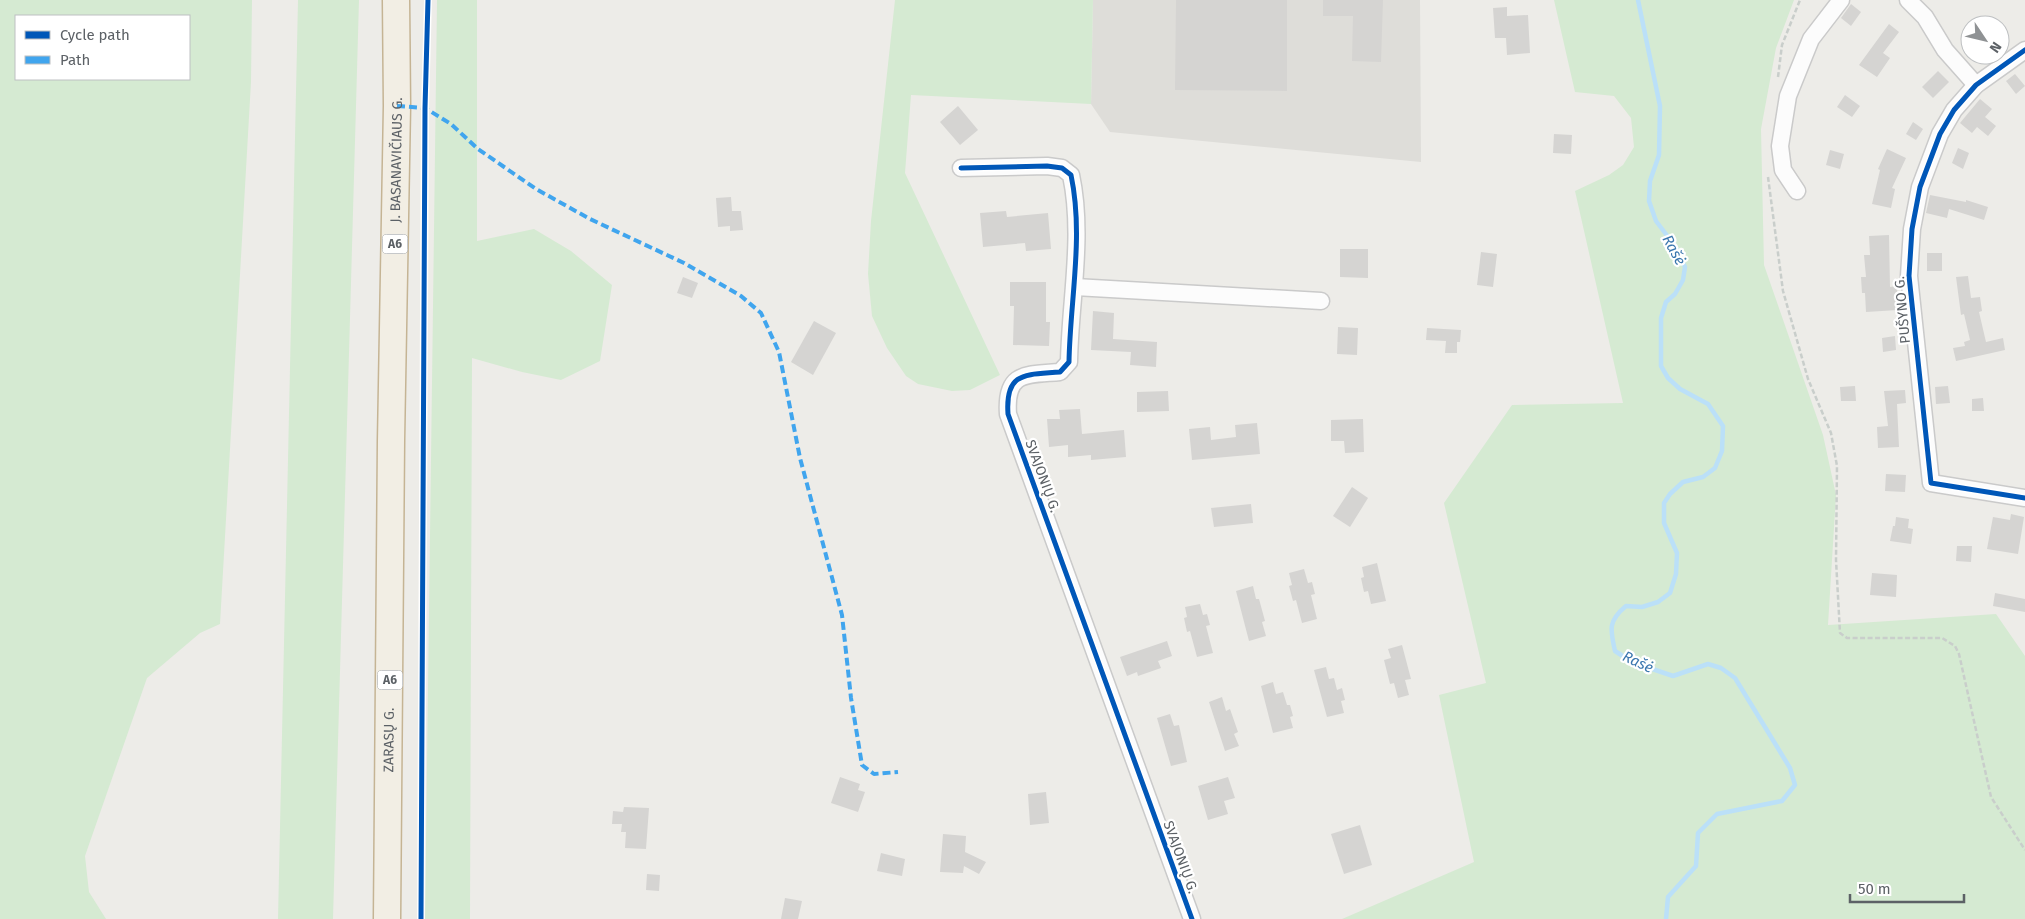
<svg xmlns="http://www.w3.org/2000/svg" width="2025" height="919" font-family="'Fira Sans',sans-serif">
	<rect width="100%" height="100%" fill="#edece8"/>
	<polygon fill="#deddd9" points="1093,0 1420,0 1421,162 1110,132 1091,104"/>
	<g fill="#d5ead2" fill-rule="evenodd">
		<path d="M0 0H252L251 82 220 624 200 633 147 678 85 856 89 892 106 919H0ZM16 16H189V79H16Z"/>
		<polygon points="298,0 359,0 333,919 278,919"/>
		<polygon points="437,0 477,0 477,241 534,229 571,251 612,285 600,361 561,380 522,372 472,358 470,919 425,919"/>
		<polygon points="895,0 1093,0 1091,104 911,95 905,173 1000,375 970,390 952,391 918,384 906,376 887,348 872,316 868,274 871,221"/>
		<polygon points="1554,0 1794,0 1776,48 1761,129 1764,265 1823,435 1836,495 1828,625 1996,614 2025,656 2025,919 1342,919 1474,862 1439,695 1486,683 1444,503 1512,405 1623,403 1575,191 1609,175 1623,165 1634,147 1631,118 1614,96 1575,92"/>
	</g>
	<g fill="none" stroke-linecap="round" stroke-linejoin="round">
		<path stroke="#bbe0f8" stroke-width="4.5" d="M1638 0 1660 106 1659 155 1650 181 1649 201 1656 221 1675 246 1685 267 1683 280 1675 294 1666 302 1661 318V366L1668 378 1680 389 1708 404 1723 426 1722 451 1715 468 1703 477 1683 482 1670 494 1664 503V523L1677 553 1676 574 1670 593 1658 602 1642 607 1626 606C1608 621 1610 629 1615 651L1632 662 1673 676 1708 664 1721 668 1735 678 1790 768 1795 785 1782 801 1717 814 1698 833 1696 866 1668 897 1666 919"/>
	</g>
	<g fill="#d5d4d2">
		<polygon points="1176,0 1287,0 1287,91 1175,90"/>
		<polygon points="1323,0 1383,0 1381,62 1352,61 1353,16 1323,16"/>
		<polygon points="1851,4 1861,12 1851,26 1841,18"/>
		<polygon points="1507,7 1507,16 1528,15 1530,53 1507,55 1506,38 1495,38 1493,8"/>
		<polygon points="1889,24 1899,32 1883,53 1890,58 1877,77 1859,65"/>
		<polygon points="1938,71 1949,82 1933,98 1922,87"/>
		<polygon points="2015,74 2025,86 2016,94 2006,81"/>
		<polygon points="1845,95 1860,106 1852,117 1837,107"/>
		<polygon points="1980,99 1992,109 1985,117 1996,126 1988,136 1977,127 1972,133 1960,123"/>
		<polygon points="958,106 978,130 960,145 940,122"/>
		<polygon points="1913,122 1923,129 1916,140 1906,134"/>
		<polygon points="1554,134 1572,135 1571,154 1553,153"/>
		<polygon points="1958,148 1969,153 1963,169 1952,163"/>
		<polygon points="1887,149 1906,158 1892,188 1895,189 1891,208 1872,204 1880,170 1878,169"/>
		<polygon points="1830,150 1844,154 1840,169 1826,165"/>
		<polygon points="1930,195 1966,202 1966,200 1988,207 1984,220 1949,209 1947,218 1926,213"/>
		<polygon points="731,197 732,211 741,211 743,230 730,231 730,226 718,227 716,198"/>
		<polygon points="1006,211 1007,217 1048,213 1051,249 1026,251 1025,243 983,247 980,213"/>
		<polygon points="1889,235 1890,287 1897,286 1898,310 1866,312 1865,293 1862,293 1861,277 1866,277 1864,255 1870,255 1869,236"/>
		<polygon points="1340,249 1368,249 1368,278 1340,277"/>
		<polygon points="1481,252 1497,254 1493,287 1477,285"/>
		<rect x="1927" y="253" width="15" height="18"/>
		<polygon points="1968,276 1971,298 1980,297 1982,311 1979,312 1986,342 2003,338 2005,350 1956,361 1953,348 1965,346 1964,342 1970,340 1964,314 1961,315 1956,277"/>
		<polygon points="683,277 698,283 692,298 677,293"/>
		<polygon points="1010,282 1046,282 1046,322 1050,322 1049,346 1013,345 1014,306 1010,306"/>
		<polygon points="1093,311 1114,313 1113,339 1157,342 1156,367 1130,365 1131,352 1091,350"/>
		<polygon points="814,321 836,333 813,375 791,362"/>
		<polygon points="1338,327 1358,328 1357,355 1337,354"/>
		<polygon points="1427,328 1461,330 1460,342 1457,342 1457,353 1445,353 1446,341 1426,340"/>
		<polygon points="1895,336 1896,350 1883,352 1882,338"/>
		<polygon points="1855,386 1856,401 1841,401 1840,387"/>
		<polygon points="1948,386 1950,403 1936,404 1935,387"/>
		<polygon points="1905,390 1906,403 1897,404 1899,447 1878,448 1877,427 1888,426 1884,391"/>
		<polygon points="1168,391 1169,411 1137,412 1137,392"/>
		<polygon points="1983,398 1984,411 1972,411 1972,399"/>
		<polygon points="1080,409 1082,434 1124,430 1126,457 1091,460 1091,455 1068,457 1068,445 1049,447 1047,419 1060,419 1059,410"/>
		<polygon points="1363,419 1364,452 1345,453 1344,441 1331,441 1331,420"/>
		<polygon points="1257,423 1260,454 1192,460 1189,429 1210,427 1211,440 1236,437 1235,425"/>
		<polygon points="1886,474 1906,475 1905,492 1885,491"/>
		<polygon points="1352,487 1368,498 1350,527 1333,516"/>
		<polygon points="1251,504 1253,523 1214,527 1211,508"/>
		<polygon points="2011,514 2024,517 2018,554 1987,549 1993,517 2010,520"/>
		<polygon points="1896,517 1909,519 1908,528 1913,529 1911,544 1890,541 1893,526 1895,526"/>
		<polygon points="1957,546 1972,546 1971,562 1956,561"/>
		<polygon points="1377,563 1386,601 1371,604 1368,591 1364,592 1361,578 1364,577 1362,567"/>
		<polygon points="1304,569 1308,583 1312,582 1315,594 1311,595 1317,619 1302,623 1296,600 1293,601 1289,586 1292,585 1289,573"/>
		<polygon points="1872,573 1897,575 1896,597 1870,595"/>
		<polygon points="1253,586 1256,599 1259,599 1265,621 1262,622 1266,636 1249,641 1236,591"/>
		<polygon points="1995,593 2025,599 2025,612 1993,606"/>
		<polygon points="1200,604 1203,615 1207,614 1210,625 1206,626 1213,653 1197,657 1190,631 1187,632 1184,618 1187,617 1185,607"/>
		<polygon points="1167,641 1172,656 1158,661 1161,668 1138,676 1137,672 1127,676 1120,657"/>
		<polygon points="1402,645 1411,679 1405,680 1409,695 1398,698 1394,683 1390,684 1384,660 1391,658 1388,649"/>
		<polygon points="1326,667 1329,679 1334,678 1337,690 1342,688 1345,700 1341,701 1344,713 1327,717 1314,670"/>
		<polygon points="1273,682 1276,694 1283,692 1287,705 1290,705 1293,716 1290,717 1293,728 1273,733 1261,686"/>
		<polygon points="1222,697 1226,711 1230,709 1238,732 1234,734 1239,746 1225,751 1209,702"/>
		<polygon points="1170,714 1174,726 1179,725 1187,762 1171,766 1157,718"/>
		<polygon points="840,777 860,784 858,790 865,792 858,812 831,803"/>
		<polygon points="1228,777 1235,798 1224,801 1228,814 1208,820 1198,786"/>
		<polygon points="1046,792 1049,823 1030,825 1028,794"/>
		<polygon points="624,807 649,808 646,849 625,848 626,832 621,832 622,824 612,824 613,811 623,812"/>
		<polygon points="1360,825 1372,865 1344,874 1331,834"/>
		<polygon points="943,834 966,836 965,852 986,862 979,874 964,866 963,873 940,872"/>
		<polygon points="881,853 905,859 902,876 877,871"/>
		<polygon points="647,874 660,875 659,891 646,890"/>
		<polygon points="785,898 802,901 798,919 781,919"/>
	</g>
	<g fill="none" stroke-linecap="round" stroke-linejoin="round">
		<defs>
			<g id="minor">
				<polyline points="1908,0 1925,17 1945,50 1976,85"/>
				<polyline points="2025,50 1976,85 1954,110 1940,134 1920,187 1912,229 1909,276 1931,483 2025,498"/>
				<path d="M961 168 1047 166 1062 168 1071 175C1084 236 1070 301 1069 362L1060 372C1026 375 1005 371 1008 414L1192 919"/>
				<polyline points="1797,191 1783,170 1780,146 1788,96 1811,39 1841,0"/>
				<polyline points="1075,287 1321,301"/>
			</g>
			<g id="trunk">
				<path id="s1" d="M387 919 391 441 397 106 396 0"/>
			</g>
		</defs>
		<use href="#minor" stroke="#cacaca" stroke-width="19"/>
		<use href="#trunk" stroke="#c5b494" stroke-width="29"/>
		<g stroke="#c9cecb" stroke-width="2.5" stroke-dasharray="5 2.5" stroke-linecap="butt">
			<polyline points="1778,77 1782,45 1800,0"/>
			<polyline points="1768,177 1783,291 1808,379 1831,433 1837,466 1836,560 1840,633 1847,638 1942,638 1955,646 1959,654 1991,797 2025,850"/>
		</g>
		<use href="#minor" stroke="#fcfcfc" stroke-width="16"/>
		<use href="#trunk" stroke="#f2eee4" stroke-width="26"/>
		<polyline stroke="#40a5ee" stroke-width="4" stroke-dasharray="8 4" stroke-linecap="butt" points="397,106 425,108 451,124 478,149 536,189 590,219 684,263 741,296 761,313 779,352 800,458 842,615 851,698 862,765 874,774 898,772"/>
		<defs>
			<g id="cycleway">
				<polyline points="2025,50 1976,85 1954,110 1940,134 1920,187 1912,229 1909,276 1931,483 2025,498"/>
				<path d="M961 168 1047 166 1062 168 1071 175C1084 236 1070 301 1069 362L1060 372C1026 375 1005 371 1008 414L1192 919"/>
				<polyline points="421,919 425,108 428,0"/>
			</g>
		</defs>
		<use href="#cycleway" stroke="#fff" stroke-width="8"/>
		<use href="#cycleway" stroke="#0057b8" stroke-width="5"/>
	</g>
	<g text-anchor="middle" stroke-width="4.5" stroke-linejoin="round" paint-order="stroke">
		<g fill="#fff" stroke="#8d9094" stroke-width="1">
			<rect x="382.5" y="234.5" width="25" height="19" rx="4"/>
			<rect x="377.5" y="670.5" width="25" height="19" rx="4"/>
		</g>
		<g font-size="12" font-weight="bold" fill="#5c6166">
			<text x="395" y="248">A6</text>
			<text x="390" y="684">A6</text>
		</g>
		<g font-size="14" fill="#5c6166" stroke="#fff">
			<text dy="5" stroke="none"><textPath href="#s1" startOffset="759">J. BASANAVIČIAUS G.</textPath></text>
			<text transform="translate(1902 310) rotate(-95)" y="5">PUŠYNO G.</text>
			<text transform="translate(1043 476) rotate(70)" y="5">SVAJONIŲ G.</text>
			<text dy="5" stroke="none"><textPath href="#s1" startOffset="179">ZARASŲ G.</textPath></text>
			<text transform="translate(1181 857) rotate(70)" y="5">SVAJONIŲ G.</text>
		</g>
		<g font-size="15" font-style="italic" fill="#3a76ae" stroke="#fff">
			<text transform="translate(1674 250) rotate(61)" y="5">Rašė</text>
			<text transform="translate(1638 662) rotate(25)" y="5">Rašė</text>
		</g>
	</g>
	<rect x="15" y="15" width="175" height="65" fill="#ffffff" stroke="#bec0c2"/>
	<rect x="25" y="31" width="25" height="8" fill="#0057b8" stroke="#bec0c2"/>
	<text x="60" y="40" font-size="15" fill="#5c6166">Cycle path</text>
	<rect x="25" y="56" width="25" height="8" fill="#40a5ee" stroke="#bec0c2"/>
	<text x="60" y="65" font-size="15" fill="#5c6166">Path</text>
	<g transform="translate(1985 40) rotate(125)"><circle r="24" fill="#ffffff" stroke="#bec0c2"/>
	<path d="M0-4L9 19L0 12L-9 19Z" fill="#8f9294"/>
	<text y="-8" font-size="14" font-weight="bold" text-anchor="middle" fill="#5c6166">N</text>
	</g>
	<path d="M1850 894v8h114v-8" fill="none" stroke="#5c6166" stroke-width="2.5"/>
	<text x="1858" y="894" font-size="15" fill="#5c6166" stroke="#ffffff" stroke-width="4" paint-order="stroke">50 m</text>
</svg>
